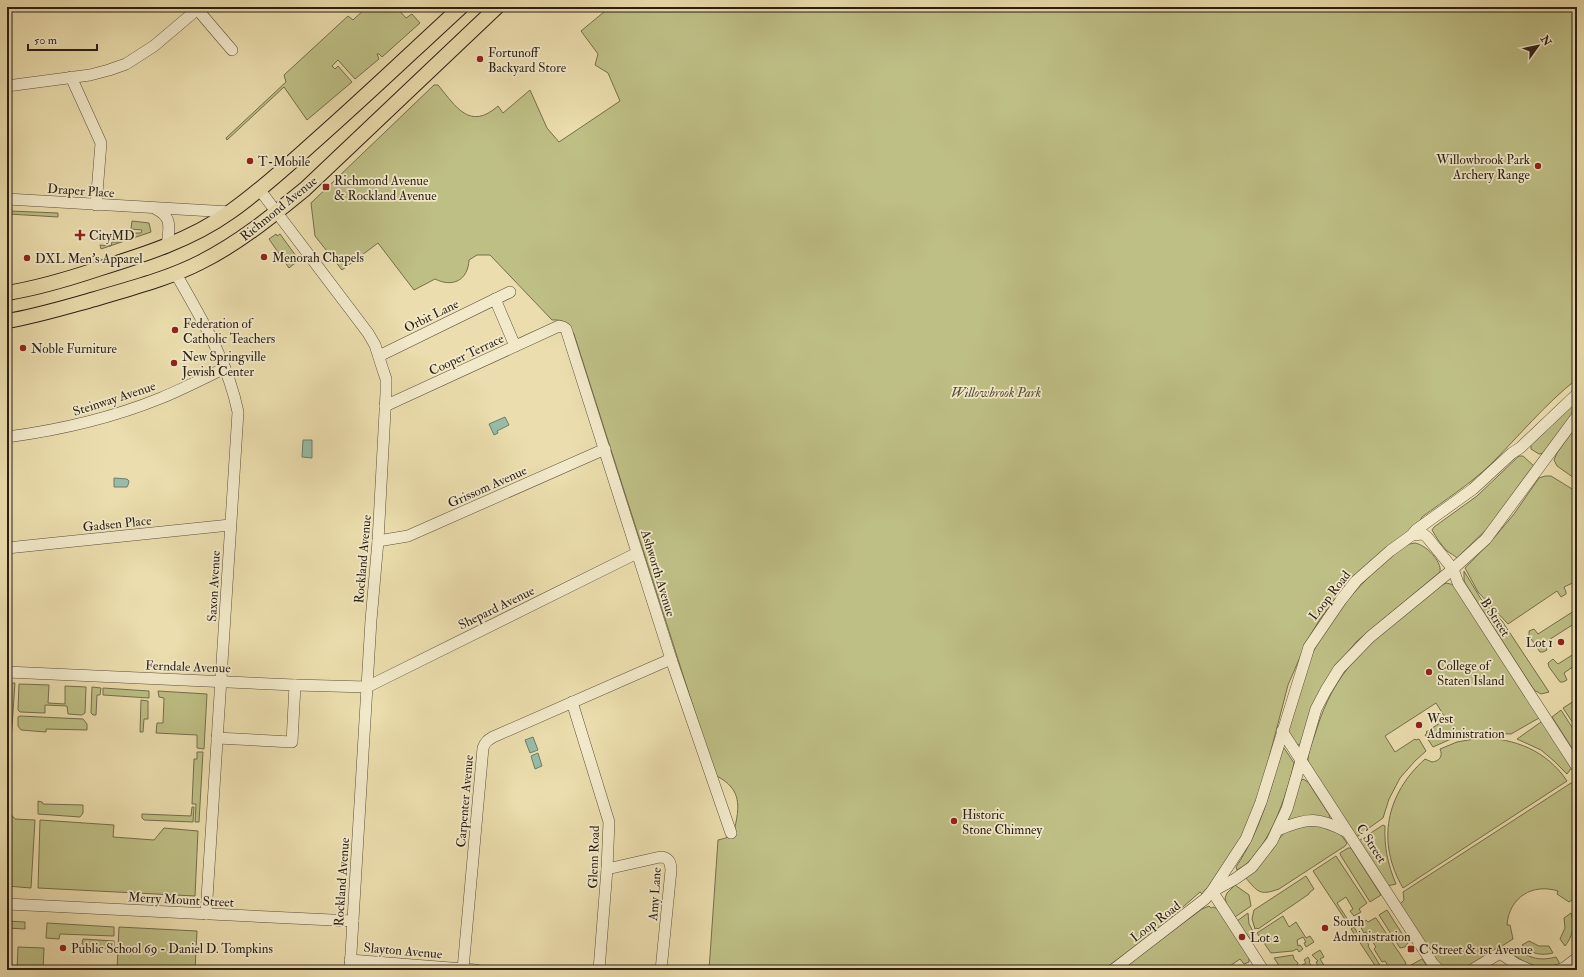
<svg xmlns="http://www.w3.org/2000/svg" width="1584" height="977" font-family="'IM FELL Double Pica',serif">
	<rect width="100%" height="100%" fill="#ebddad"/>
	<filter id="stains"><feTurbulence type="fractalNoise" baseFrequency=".005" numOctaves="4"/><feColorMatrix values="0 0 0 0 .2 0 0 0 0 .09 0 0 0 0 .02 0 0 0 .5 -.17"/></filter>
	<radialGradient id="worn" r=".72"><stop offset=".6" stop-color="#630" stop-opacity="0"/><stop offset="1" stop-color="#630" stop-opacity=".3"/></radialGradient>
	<g fill="#bebf85" stroke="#746e4c">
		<polygon points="367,7 396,7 406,18 412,14 420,23 382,57 379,54 377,54 379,59 355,79 338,60 332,66 335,69 338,66 352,82 307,120 284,87 227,140 226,138 286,82 284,75 348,16 353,20"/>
		<path d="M610 7H1577V379C1545 404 1519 436 1490 465 1470 484 1445 500 1422 517L1420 521 1342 590 1320 619 1307 641 1288 685 1262 785 1247 828 1208 887 1202 894 1200 892 1175 914 1169 915 1170 917H1175L1103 970H709L718 840C722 839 727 838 730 836 735 834 735 826 736 822 741 798 736 786 715 775L574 334C568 324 564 319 552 320L490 255H477L469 260C468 280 453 288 435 279L414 290 378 243 342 270 315 236 311 203 434 85H438C456 107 470 131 498 106L503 113 530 90 547 128 559 142 620 101 608 73 595 65 598 54 581 31Z"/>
		<polygon points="9,211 58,213 58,217 9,214"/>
		<polygon points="132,221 149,223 151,232 101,249 100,245 111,246 112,242 121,242 121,238 134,239 134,233 141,233 142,230 131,229"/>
		<polygon points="276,234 277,236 280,234 299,260 289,268 269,239"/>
		<polygon points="1577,400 1577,407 1544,453 1539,454 1531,449 1531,445"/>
		<polygon points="1577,425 1577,480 1557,466 1554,460 1557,453"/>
		<path d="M1519 456H1523L1534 466 1493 523 1457 558C1454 555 1451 554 1447 551 1441 545 1436 537 1432 530L1434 527 1477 496Z"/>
		<polygon points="1545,476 1551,476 1577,492 1577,581 1564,587 1566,592 1566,594 1561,597 1557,591 1508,624 1478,592 1465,568 1493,539 1514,514 1539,478"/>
		<path d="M1415 543C1426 545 1442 561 1440 572L1357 641 1335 667 1300 744 1298 745 1289 736 1287 726C1294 706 1299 685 1307 666 1322 628 1349 596 1378 568 1388 559 1401 544 1415 543Z"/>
		<polygon points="1464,571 1481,599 1502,621 1549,692 1541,694 1534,690 1465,583 1464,580"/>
		<path d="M1446 583 1455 585 1540 715 1539 718 1511 734 1485 733H1471L1451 739 1433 747 1425 735 1427 733 1426 732 1446 719 1436 703 1385 736 1395 752 1415 739 1416 740 1419 739 1426 751 1415 761 1400 778 1389 799 1383 818 1358 836H1354L1308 763C1307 753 1313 741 1316 731 1335 670 1364 648 1412 609 1423 601 1434 589 1446 583Z"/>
		<polygon points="1577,609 1577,622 1544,643 1547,650 1543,652 1540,652 1529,636 1529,631 1534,629 1538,634"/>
		<polygon points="1577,652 1577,664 1564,673 1567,680 1563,682 1560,682 1549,667 1548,663 1553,659 1558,664"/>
		<polygon points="7,683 15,683 11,741 8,741 7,745 11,747 9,782 7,782"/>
		<polygon points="19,684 49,685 48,703 65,704 65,686 86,687 85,713 82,715 68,714 67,706 45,705 45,713 20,712 18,710"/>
		<polygon points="92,687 101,688 100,695 97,695 96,715 93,715 91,713"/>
		<polygon points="103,688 149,691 149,698 103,695"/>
		<polygon points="158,691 207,694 204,749 197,748 197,735 156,733 157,723 163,723 164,698 159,697"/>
		<polygon points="1577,699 1577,729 1563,708"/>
		<polygon points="141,700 148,701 148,719 144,719 143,732 140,732"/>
		<polygon points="1561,710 1577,735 1577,756 1552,717"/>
		<polygon points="20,716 83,719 87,724 87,730 46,729 46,732 21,730 18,726 18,717"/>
		<polygon points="1541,722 1544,722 1573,766 1567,774 1554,761 1541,750 1517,739"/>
		<path d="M1480 738C1515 738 1547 751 1567 781L1403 888C1376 842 1386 794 1425 759L1432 762C1440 761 1443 756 1440 749L1457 742Z"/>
		<path d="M1284 748 1294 763C1288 793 1266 857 1237 870L1236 867C1260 831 1271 791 1281 750Z"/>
		<polygon points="197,752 203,752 199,822 195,822 196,804 192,804 194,759 197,759"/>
		<polygon points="1303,779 1308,782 1330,816 1329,819 1288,820 1300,782"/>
		<path d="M1571 783 1577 786V897L1569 902 1557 894 1558 891C1533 883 1509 897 1507 925H1510L1513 939 1464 970H1448L1439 965 1399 905 1404 900 1403 892Z"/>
		<polygon points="7,792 9,792 8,811 15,819 35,820 31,888 7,886"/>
		<polygon points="38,801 42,802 43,804 83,805 83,813 80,817 38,814"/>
		<polygon points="192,807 194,807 193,822 144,820 142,818 142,814 191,816"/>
		<polygon points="40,820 114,825 113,837 154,840 164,828 198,831 195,896 38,888"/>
		<path d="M1322 825 1341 835 1347 843 1345 846 1279 889C1259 896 1258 892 1245 877L1285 832 1293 827Z"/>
		<path d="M1383 825 1385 826C1384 847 1388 865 1396 884L1387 886 1358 842 1360 840Z"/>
		<polygon points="1348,848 1351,848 1381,895 1370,902 1341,856 1340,853"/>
		<polygon points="1336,856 1367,903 1359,909 1361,912 1354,916 1350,911 1353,909 1346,897 1337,903 1348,920 1346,921 1313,871"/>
		<polygon points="1306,876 1314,889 1309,893 1309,894 1258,929 1257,928 1255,929 1252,919 1254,910"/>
		<polygon points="1235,885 1249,895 1251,906 1235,917 1227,905 1225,898 1227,893"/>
		<polygon points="1209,906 1211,908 1213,907 1218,909 1249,958 1249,962 1244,964 1240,959 1224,970 1120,970 1202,909"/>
		<polygon points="1387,910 1408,943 1405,947 1400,948 1379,915"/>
		<polygon points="1248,913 1249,924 1255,935 1250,939 1237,921"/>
		<path d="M1571 913C1575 925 1573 936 1565 946L1560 939 1565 928 1564 918Z"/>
		<polygon points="1283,916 1289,927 1296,922 1306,938 1310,936 1314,942 1306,947 1304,943 1306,942 1303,937 1297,940 1298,946 1300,945 1303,949 1299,952 1297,949 1293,951 1271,953 1257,933"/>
		<polygon points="1375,918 1376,918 1406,963 1405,965 1398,970 1387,970 1386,968 1388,966 1385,961 1382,962 1374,949 1376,947 1366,932 1364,933 1359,924 1366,920 1368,922"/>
		<polygon points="7,921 25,922 25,929 7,928"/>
		<polygon points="47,923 114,927 114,936 60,934 59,939 46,938"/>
		<polygon points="119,927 197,931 195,970 117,970"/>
		<polygon points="1354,927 1359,935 1362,934 1369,945 1368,946 1383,970 1371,970 1376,967 1351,929"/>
		<polygon points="83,939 114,941 114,949 84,948 84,944 82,944"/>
		<path d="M1529 941 1539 946H1549L1553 953C1541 956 1531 954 1522 945Z"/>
		<polygon points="18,947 44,948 43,970 17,970"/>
		<path d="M1518 948C1529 959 1541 961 1556 957L1560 964C1543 970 1529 966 1514 955V950Z"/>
		<polygon points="1320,950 1324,957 1320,959 1327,970 1320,970 1316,962 1318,961 1312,955"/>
		<polygon points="1293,955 1294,959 1298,963 1295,970 1282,970 1274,958"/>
		<polygon points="1308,957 1310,961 1309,962 1312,967 1314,966 1316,970 1299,970 1302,965 1306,963 1304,960"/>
		<polygon points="1422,959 1430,970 1414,970 1411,965"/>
	</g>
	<g fill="#98bca8" stroke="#6c7d6d">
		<polygon points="505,417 509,425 497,431 498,433 494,435 489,424"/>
		<polygon points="303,440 312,440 312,458 302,457"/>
		<polygon points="114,478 127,479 129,481 128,485 127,487 114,487"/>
		<polygon points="533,737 538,750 530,753 525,740"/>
		<polygon points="538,753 542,766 535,769 531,756"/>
	</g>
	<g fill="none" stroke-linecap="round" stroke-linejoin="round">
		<defs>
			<g id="minor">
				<polyline points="197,9 232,50"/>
				<polyline points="71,77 101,143 96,205"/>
				<polyline points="7,86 90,75 109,70 126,64 154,46 200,7"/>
				<polyline points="259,189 368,333 375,345 382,367 386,379 386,393 378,541 371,620 350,970"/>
				<polyline points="7,199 230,212"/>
				<path d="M156 209C173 217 169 229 167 246"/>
				<path d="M176 274C201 318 228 362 238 412L206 914"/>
				<polyline points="495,299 515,346"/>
				<polyline points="379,356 510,292"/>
				<polyline points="385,406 559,326 563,327 566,329 671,659 731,833"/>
				<path d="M7 437C60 430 112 418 161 398 183 389 204 378 225 368"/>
				<polyline points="1412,535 1423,534 1427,537 1453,569 1458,583 1577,767"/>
				<polyline points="378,541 408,536 605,449"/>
				<polyline points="7,548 230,525"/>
				<polyline points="7,672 295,685 367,687 637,553"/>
				<polyline points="572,702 609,822 607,869 599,970"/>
				<polyline points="1282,731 1433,964 1439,970"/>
				<polyline points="217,738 292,742 295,685"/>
				<path d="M1278 830C1308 817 1319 817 1347 832"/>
				<path d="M607 869 660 857C668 857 671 862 671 870L661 970"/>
				<polyline points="1212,891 1263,970"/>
				<polyline points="1213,891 1235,879 1252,867 1272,841 1287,809 1316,709 1326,690 1339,669 1370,637 1453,569 1486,539 1577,416"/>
				<polyline points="7,904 353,921"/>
				<polyline points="350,960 476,970"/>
				<path d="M463 969 483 748C485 742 488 740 493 737L671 659"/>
				<polyline points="1113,970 1205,899 1212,891 1246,839 1261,802 1309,647 1341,600 1356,581 1390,551 1412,535 1416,530 1473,489 1512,453 1520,448 1577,394"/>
				<polyline points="1472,970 1500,953 1516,964 1530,970"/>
				<polyline points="1558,970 1564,968 1577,958"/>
			</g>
			<g id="major">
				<path d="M7 293C38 288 68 279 98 269 143 255 191 240 230 212 260 191 287 166 314 142 364 98 412 52 461 7"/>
				<path d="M7 321C37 316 66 307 95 299 131 288 168 279 201 262 239 243 272 216 305 189L497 7"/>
			</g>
		</defs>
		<use href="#minor" stroke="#5a4e3a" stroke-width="12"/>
		<use href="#major" stroke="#2a1e14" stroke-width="16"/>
		<use href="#minor" stroke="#f2e9ca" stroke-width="11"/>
		<use href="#major" stroke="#ebddad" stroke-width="14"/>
	</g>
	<g fill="#8f2418" stroke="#f2e9ca" stroke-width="1.5">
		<circle cx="480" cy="59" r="4"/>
		<circle cx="250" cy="161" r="4"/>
		<circle cx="1538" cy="166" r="4"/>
		<rect x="322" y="183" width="8" height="8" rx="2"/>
		<path d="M78 229h4v4h4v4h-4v4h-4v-4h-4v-4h4z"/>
		<circle cx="264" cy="257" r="4"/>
		<circle cx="27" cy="258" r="4"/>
		<circle cx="175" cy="330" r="4"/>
		<circle cx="23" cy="348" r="4"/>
		<circle cx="174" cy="363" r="4"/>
		<circle cx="1561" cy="642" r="4"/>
		<circle cx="1429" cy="672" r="4"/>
		<circle cx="1419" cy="725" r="4"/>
		<circle cx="954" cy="821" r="4"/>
		<circle cx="1325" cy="928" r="4"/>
		<circle cx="1242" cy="937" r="4"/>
		<circle cx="63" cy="948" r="4"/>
		<rect x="1407" y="945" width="8" height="8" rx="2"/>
	</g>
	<g text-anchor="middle" stroke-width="3.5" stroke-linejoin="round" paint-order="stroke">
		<g font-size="13" fill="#2a1e14" stroke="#f2e9ca" text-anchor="start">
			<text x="488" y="57">Fortunoff<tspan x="488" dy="15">Backyard Store</tspan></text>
			<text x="1530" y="164" text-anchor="end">Willowbrook Park<tspan x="1530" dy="15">Archery Range</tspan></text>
			<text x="258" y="166">T-Mobile</text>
			<text x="334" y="185">Richmond Avenue<tspan x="334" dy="15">&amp; Rockland Avenue</tspan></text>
			<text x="89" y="240">CityMD</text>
			<text x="272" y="262">Menorah Chapels</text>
			<text x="35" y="263">DXL Men's Apparel</text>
			<text x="183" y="328">Federation of<tspan x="183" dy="15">Catholic Teachers</tspan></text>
			<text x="31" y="353">Noble Furniture</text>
			<text x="182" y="361">New Springville<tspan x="182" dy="15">Jewish Center</tspan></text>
			<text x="1553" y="647" text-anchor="end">Lot 1</text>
			<text x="1437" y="670">College of<tspan x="1437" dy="15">Staten Island</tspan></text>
			<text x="1427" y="723">West<tspan x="1427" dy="15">Administration</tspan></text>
			<text x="962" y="819">Historic<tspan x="962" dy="15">Stone Chimney</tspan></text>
			<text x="1333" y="926">South<tspan x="1333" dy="15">Administration</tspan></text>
			<text x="1250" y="942">Lot 2</text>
			<text x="71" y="953">Public School 69 - Daniel D. Tompkins</text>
			<text x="1419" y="954">C Street &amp; 1st Avenue</text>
		</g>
		<g font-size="13" fill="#2a1e14" stroke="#f2e9ca">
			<text transform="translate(81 190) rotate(4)" y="5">Draper Place</text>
			<text transform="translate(278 208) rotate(-39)" y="5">Richmond Avenue</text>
			<text transform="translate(431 315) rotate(-26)" y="5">Orbit Lane</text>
			<text transform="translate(466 354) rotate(-25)" y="5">Cooper Terrace</text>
			<text transform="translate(114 398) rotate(-18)" y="5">Steinway Avenue</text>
			<text transform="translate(487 486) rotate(-24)" y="5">Grissom Avenue</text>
			<text transform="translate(117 523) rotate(-6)" y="5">Gadsen Place</text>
			<text transform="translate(362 559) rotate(-85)" y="5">Rockland Avenue</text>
			<text transform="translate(659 573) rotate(73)" y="5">Ashworth Avenue</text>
			<text transform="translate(213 586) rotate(-87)" y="5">Saxon Avenue</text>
			<text transform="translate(1329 595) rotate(-52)" y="5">Loop Road</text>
			<text transform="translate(496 607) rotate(-26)" y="5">Shepard Avenue</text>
			<text transform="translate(1496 617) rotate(57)" y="5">B Street</text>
			<text transform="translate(188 666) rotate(2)" y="5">Ferndale Avenue</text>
			<text transform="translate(464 801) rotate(-85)" y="5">Carpenter Avenue</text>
			<text transform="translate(1372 843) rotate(57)" y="5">C Street</text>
			<text transform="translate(593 857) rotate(-88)" y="5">Glenn Road</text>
			<text transform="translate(341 882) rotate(-86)" y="5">Rockland Avenue</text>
			<text transform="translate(654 894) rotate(-86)" y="5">Amy Lane</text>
			<text transform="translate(181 899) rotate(3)" y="5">Merry Mount Street</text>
			<text transform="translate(1155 921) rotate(-37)" y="5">Loop Road</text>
			<text transform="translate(403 950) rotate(5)" y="5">Slayton Avenue</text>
		</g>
		<g font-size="13" font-style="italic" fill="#564e36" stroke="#f2e9ca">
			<text x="996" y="397">Willowbrook Park</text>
		</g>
	</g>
	<rect width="1584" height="977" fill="none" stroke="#ebddad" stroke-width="24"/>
	<rect x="8" y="8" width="1568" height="961" fill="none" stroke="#2a1e14" stroke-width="2"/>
	<rect x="12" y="12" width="1560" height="953" fill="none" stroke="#2a1e14"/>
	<g transform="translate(1538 46) rotate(57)" stroke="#f2e9ca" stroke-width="3" paint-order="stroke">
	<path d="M0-3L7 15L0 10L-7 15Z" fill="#2a1e14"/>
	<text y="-6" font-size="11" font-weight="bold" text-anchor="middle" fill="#2a1e14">N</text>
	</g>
	<path d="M28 44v6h69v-6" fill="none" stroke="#2a1e14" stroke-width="2"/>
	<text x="34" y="44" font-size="12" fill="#2a1e14" stroke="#f2e9ca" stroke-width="3" paint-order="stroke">50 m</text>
	<rect width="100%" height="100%" filter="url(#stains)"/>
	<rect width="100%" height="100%" fill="url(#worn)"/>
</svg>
